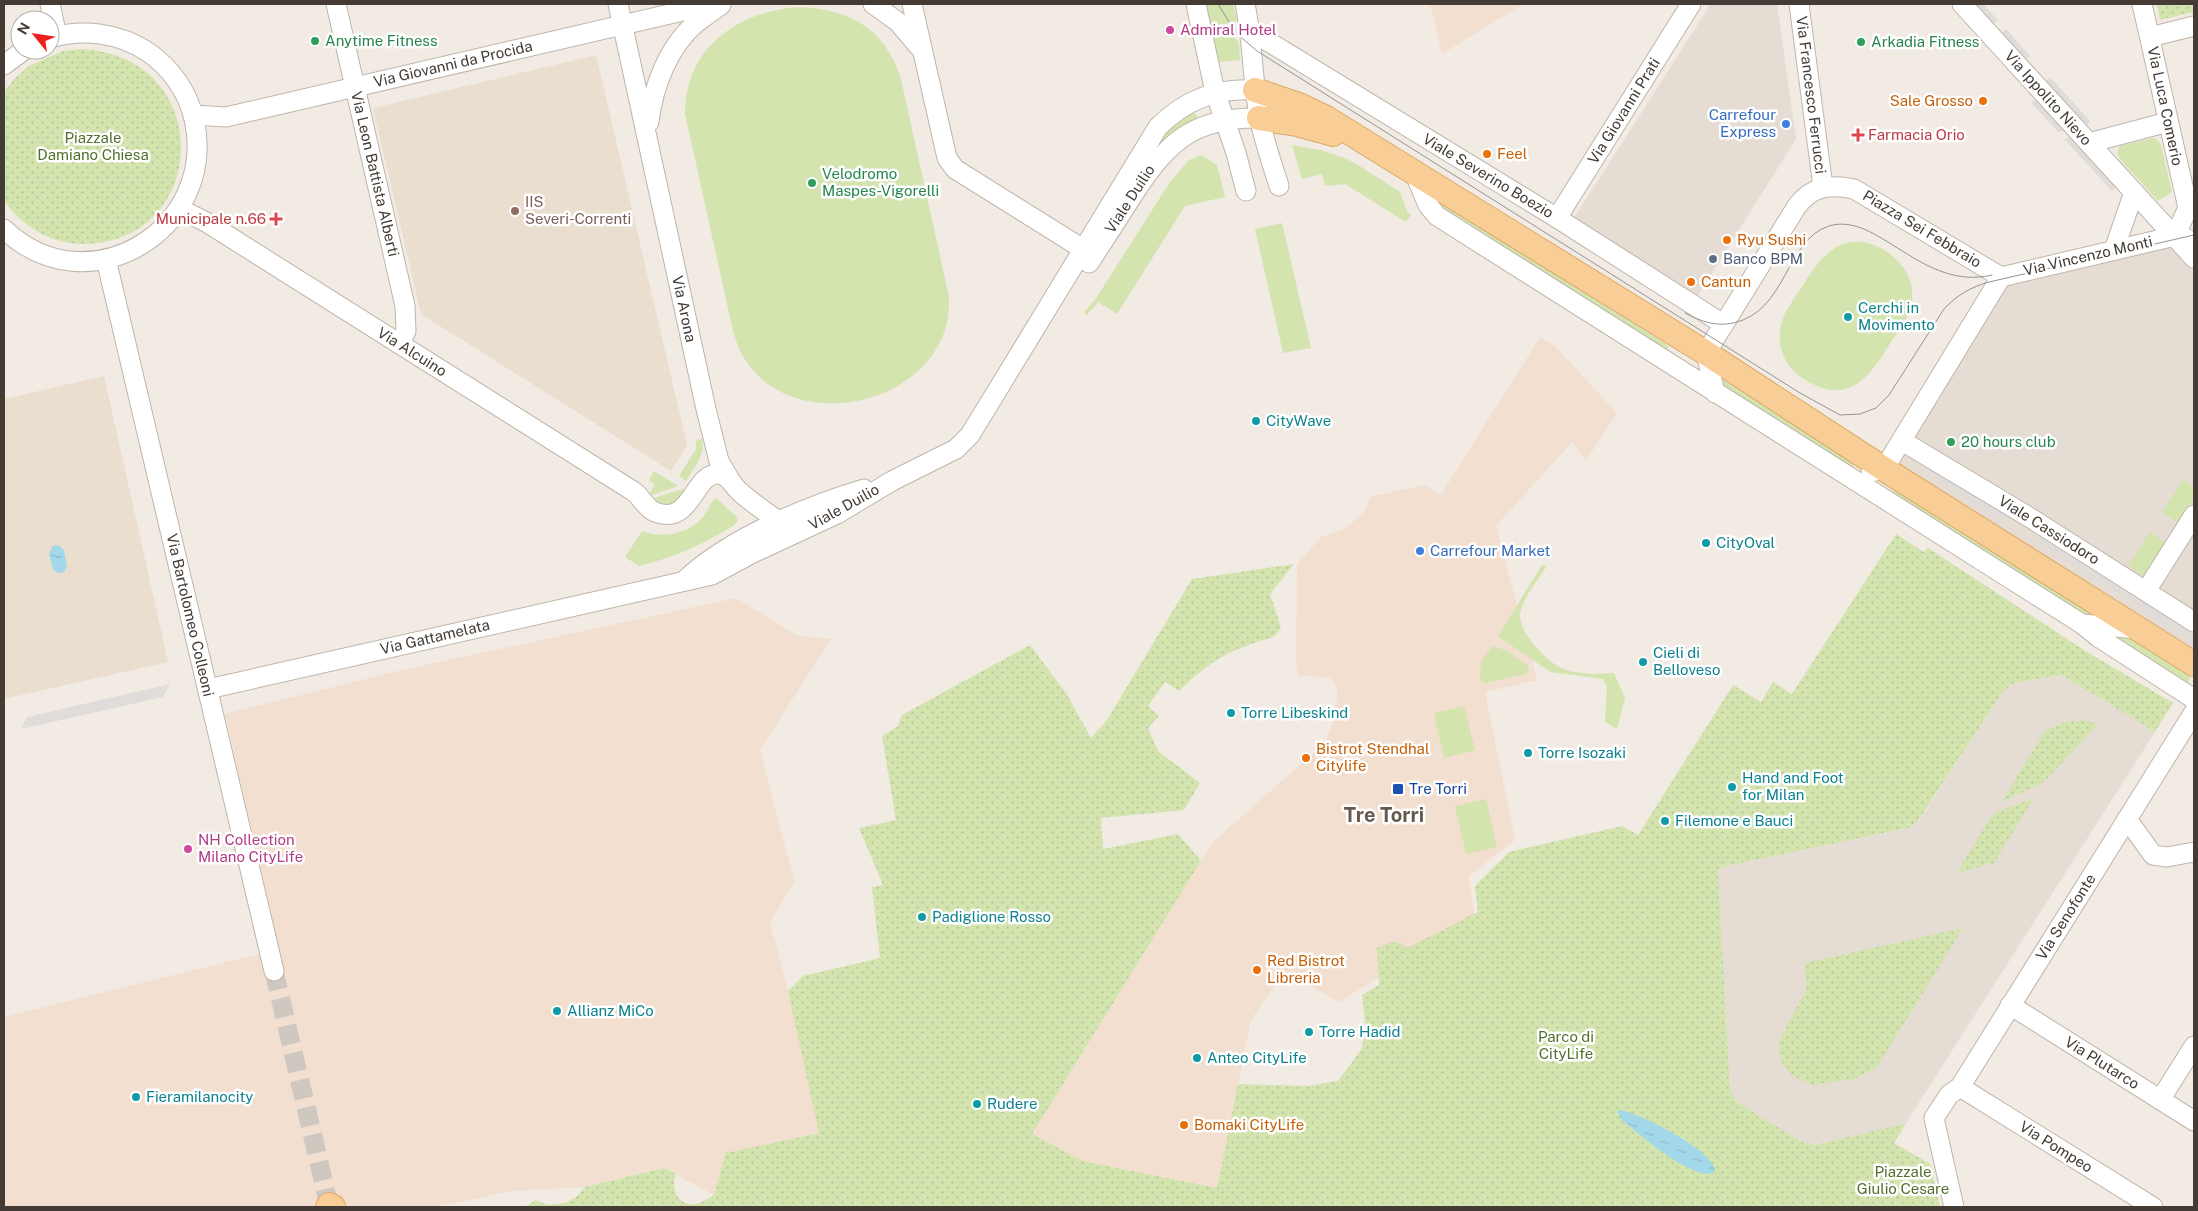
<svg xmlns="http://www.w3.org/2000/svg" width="2198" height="1211" font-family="'Public Sans',sans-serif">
	<defs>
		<pattern id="park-dots" width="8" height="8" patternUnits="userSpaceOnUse" patternTransform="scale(1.25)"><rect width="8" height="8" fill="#d3e4af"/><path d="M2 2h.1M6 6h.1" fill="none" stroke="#b6c497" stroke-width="1.8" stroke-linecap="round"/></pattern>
		<pattern id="water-ripples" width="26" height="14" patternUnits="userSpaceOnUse" patternTransform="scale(1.25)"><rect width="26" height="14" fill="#a3d8eb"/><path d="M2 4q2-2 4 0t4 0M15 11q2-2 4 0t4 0" fill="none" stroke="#8ebaca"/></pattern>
	</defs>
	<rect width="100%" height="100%" fill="#f1ebe4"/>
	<g fill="#e5dcd3">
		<polygon points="1709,4 1777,4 1796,139 1697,297 1574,218 1674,62 1708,8"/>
		<polygon points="2194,233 2194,664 1886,468 2001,278"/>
		<polygon points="2062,675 2155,732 1906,1123 1815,1145 1802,1142 1740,1104 1733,1098 1730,1089 1718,881 1718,873 1722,867 1908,828 1919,821 2004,690 2014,683"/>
	</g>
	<g fill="#f2dfd0">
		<polygon points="1430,4 1523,4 1442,54"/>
		<polygon points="1540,337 1555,346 1617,413 1586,461 1572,442 1496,526 1537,680 1485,692 1515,840 1469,876 1475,918 1339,1002 1308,985 1296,981 1277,982 1251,1020 1217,1188 1083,1161 1032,1134 1213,842 1325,743 1333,723 1338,691 1334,682 1328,677 1299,676 1296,663 1297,564 1321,537 1344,529 1364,513 1370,497 1425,485 1441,495"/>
		<polygon points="736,598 798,636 831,639 760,750 794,881 770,923 788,991 820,1133 727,1153 714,1195 664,1168 585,1187 513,1191 435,1207 4,1207 4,1017 279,949 225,714 402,670"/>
	</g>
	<g fill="#eadecf">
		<polygon points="596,55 687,445 671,471 421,314 373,108"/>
		<polygon points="104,376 168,662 4,699 4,399"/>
	</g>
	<g fill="#d3e4af">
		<polygon points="1206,4 1233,4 1237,21 1211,27"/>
		<path d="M798 7C850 9 885 28 901 79L949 297C949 311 948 325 942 338 912 407 801 428 752 369 742 357 737 345 733 331L685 114C685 48 737 12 798 7Z"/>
		<polygon points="1226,27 1239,43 1240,60 1219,62 1212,32"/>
		<polygon points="1193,109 1198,119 1179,128 1161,143 1158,140 1168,126"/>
		<polygon points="2152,138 2157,139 2161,145 2172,192 2158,201 2119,158 2117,153 2120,146"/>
		<polygon points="1292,145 1321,150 1342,157 1355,163 1400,192 1407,211 1411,215 1406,222 1345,184 1325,186 1322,174 1302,179"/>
		<polygon points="1201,155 1217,165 1225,197 1185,206 1117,314 1098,302 1087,315 1084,312 1095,300 1170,182 1189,160"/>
		<polygon points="1433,198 1669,346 1665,351 1433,204"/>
		<polygon points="1282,223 1311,348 1283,353 1255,229"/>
		<path d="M1849 242C1855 242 1862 241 1868 243 1895 251 1918 276 1911 305 1908 320 1897 333 1889 345 1873 372 1851 403 1815 385 1790 374 1775 353 1781 325 1784 312 1794 299 1801 288 1814 268 1825 249 1849 242Z"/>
		<polygon points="1724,381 1854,462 1853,468 1850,468 1721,386"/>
		<path d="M702 439C706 454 694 468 686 481L679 476 696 449V440Z"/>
		<polygon points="654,471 678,486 649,496 655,484 649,480"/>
		<polygon points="2183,480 2194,487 2194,498 2179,523 2162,512"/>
		<polygon points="1896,488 2106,620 2087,617 1892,494"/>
		<polygon points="683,489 688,493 679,502 665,507 650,499"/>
		<path d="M716 498 738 518 737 522 733 526C701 545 676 557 639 566L625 557 642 531C662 539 688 534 702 518 708 512 709 503 716 498Z"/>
		<polygon points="2150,532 2166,543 2145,577 2128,566"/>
		<path d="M1542 565 1546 567C1537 582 1522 598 1520 615 1518 631 1548 663 1561 668 1579 675 1596 674 1614 673L1625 698 1617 729 1605 722 1607 687 1603 679 1550 672 1498 636Z"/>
		<polygon points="2103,633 2125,635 2191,676 2186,685"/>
		<polygon points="1492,646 1508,651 1528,666 1529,671 1525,674 1485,683 1480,680 1481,662"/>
		<polygon points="1464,706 1475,750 1444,758 1434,713"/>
		<polygon points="1486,799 1497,847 1466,854 1455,806"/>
	</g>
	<g fill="url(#park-dots)">
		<polygon points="2157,4 2194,4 2194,12 2160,20"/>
		<path d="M80 49C217 55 211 242 84 244 51 244 23 227 4 201V92L15 78 29 66 63 51Z"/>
		<path d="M1896 534 1924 552 1928 548 2087 652 2173 703 2155 732 2062 675 2014 683 2004 690 1918 821 1908 828 1722 867 1718 872 1730 1089 1734 1098 1740 1104 1802 1142 1815 1145 1906 1123 1894 1143 1930 1164 1940 1207H526L535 1200 548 1205 565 1203 575 1198 585 1187 664 1168 676 1174C670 1188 678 1207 696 1204 702 1203 708 1198 714 1195L726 1153 819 1133 788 991 803 976 880 958 872 887 883 885 859 828 896 820 882 736 897 727 902 715 1030 645 1066 693 1091 738 1107 720 1192 579 1294 564 1270 594 1281 627 1274 637C1231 649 1212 659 1179 691L1165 682 1148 706 1159 716 1148 728 1158 751 1200 783 1184 810 1101 818 1103 849 1178 834 1201 861 1032 1134 1083 1161 1217 1188 1238 1084 1307 1086 1338 1081 1361 1050 1366 1031 1362 995 1379 985 1377 948C1386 943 1400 938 1407 948L1478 912 1475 886 1509 852 1622 826 1638 835 1733 685 1761 702 1773 682 1792 694Z"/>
		<path d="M2089 721 2097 725 2047 779 2040 784 2002 802 2044 732C2058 722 2073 720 2089 721Z"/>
		<polygon points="2034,798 1994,863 1957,873 1990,818 1997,812"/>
		<polygon points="1963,928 1877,1067 1854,1079 1812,1085 1793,1076 1783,1065 1779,1053 1779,1041 1806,990 1805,963"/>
	</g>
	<g fill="#dfdcd9">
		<polygon points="1970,4 1983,4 1998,20 1991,27"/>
		<polygon points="2006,29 2030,56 2023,62 1999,36"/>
		<polygon points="2050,77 2090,121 2083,128 2043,84"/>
		<polygon points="2038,97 2065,127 2059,133 2031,103"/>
		<polygon points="2072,134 2119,185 2112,191 2065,140"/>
		<polygon points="1932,463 2013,514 2001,519 1921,468"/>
		<polygon points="2047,535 2194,628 2194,641 2035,540"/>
		<polygon points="170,684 163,697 21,729 27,717"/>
	</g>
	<g fill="url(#water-ripples)">
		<polygon points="58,545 64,550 67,567 64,572 58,573 53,569 49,553 53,546"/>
		<path d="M1621 1110C1640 1114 1716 1151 1715 1172 1696 1184 1636 1132 1621 1119L1617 1111Z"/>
	</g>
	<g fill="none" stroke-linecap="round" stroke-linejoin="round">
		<polyline stroke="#cec8c1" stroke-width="19" stroke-dasharray="19 9" stroke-linecap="butt" points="274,971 329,1205"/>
		<defs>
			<g id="minor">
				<polyline points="50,4 57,36"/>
				<polyline points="336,4 405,306 406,331 399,344"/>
				<polyline points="618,4 706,409 719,461 730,480"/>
				<polyline points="873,4 898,22 919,47"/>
				<polyline points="912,4 947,158 955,169 1083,249"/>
				<polyline points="1196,4 1215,92 1236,153 1246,191"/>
				<path d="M1245 4C1253 41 1252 78 1259 115 1263 139 1272 163 1279 186"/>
				<polyline points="1799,4 1823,187"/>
				<polyline points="1962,4 2194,258"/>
				<polyline points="2142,4 2188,208 2175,236"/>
				<polyline points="1251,31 1557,218 1723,324"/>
				<polyline points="2150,37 2194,26"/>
				<polyline points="4,65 24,50"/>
				<polyline points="193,115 226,117 713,4"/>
				<path d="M649 122C653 87 668 47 696 23 704 17 712 11 721 5"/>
				<polyline points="2089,143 2168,122"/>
				<polyline points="1415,174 1428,205 1437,216 2082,624 2098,637 2194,699"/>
				<path d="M180 209 206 222 633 491C642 497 645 508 655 512 692 527 694 471 719 474 729 475 733 486 739 491 756 507 777 519 795 533"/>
				<polyline points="1557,218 1691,4"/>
				<path d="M4 229C87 309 219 230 194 119 188 92 171 68 148 52 119 33 83 28 50 38"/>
				<polyline points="2114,250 2134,192"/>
				<polyline points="106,259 274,971"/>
				<path d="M1089 263C1103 242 1117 220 1131 198 1166 144 1191 117 1259 118"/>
				<polyline points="2001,277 2175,236 2186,238"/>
				<path d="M1715 393 1706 353 1797 206C1812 186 1830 184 1854 189L2001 277"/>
				<polyline points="1902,441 2029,517 2194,622"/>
				<polyline points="1871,472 1884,469 2001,277"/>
				<path d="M686 579C730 538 807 506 864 489"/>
				<polyline points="2146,591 2194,515"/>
				<polyline points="2082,624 2138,629"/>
				<path d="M208 689 712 575 753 553 837 514 892 481 956 449 970 435 1158 127C1186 99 1217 88 1255 90"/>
				<polyline points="2127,819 2153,855 2167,857 2194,852"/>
				<polyline points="2010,1005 2194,1121"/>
				<polyline points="1960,1087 2153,1207"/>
				<polyline points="2160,1100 2194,1046"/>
				<polyline points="1954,1207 1934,1118 1949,1095 1960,1087 2194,712"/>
			</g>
			<g id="major">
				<polyline points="1255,90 1299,105 1326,118 1706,353 1884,469 2194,664"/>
				<polyline points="1259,118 1297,124 1333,134"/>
				<polyline points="328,1207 329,1205 333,1207"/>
			</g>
		</defs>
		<use href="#minor" stroke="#bfb5aa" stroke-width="21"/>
		<use href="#major" stroke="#dca867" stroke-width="26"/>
		<use href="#minor" stroke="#fff" stroke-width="19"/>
		<use href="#major" stroke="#f8ce96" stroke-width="24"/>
		<g stroke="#949494" stroke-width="1">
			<path d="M1218 4 1236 33 1257 51 1800 393 1840 415 1860 414 1876 408 1889 395 1944 309C1957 295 1971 287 1989 282L2194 235"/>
			<path d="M1685 313C1700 321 1716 327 1733 323 1787 312 1785 240 1829 226 1878 211 1922 292 1992 275"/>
		</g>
	</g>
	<g fill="#d1479c" stroke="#fff" stroke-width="2">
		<circle cx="1170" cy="30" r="5"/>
		<circle cx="188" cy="849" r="5"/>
	</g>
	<g fill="#2e9e5b" stroke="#fff" stroke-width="2">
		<circle cx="315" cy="41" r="5"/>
		<circle cx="1861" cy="42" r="5"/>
		<circle cx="812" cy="183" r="5"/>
		<circle cx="1951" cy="442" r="5"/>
	</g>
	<g fill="#e8710a" stroke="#fff" stroke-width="2">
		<circle cx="1983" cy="101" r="5"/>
		<circle cx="1487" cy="154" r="5"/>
		<circle cx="1727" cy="240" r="5"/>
		<circle cx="1691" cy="282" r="5"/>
		<circle cx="1306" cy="758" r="5"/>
		<circle cx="1257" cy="970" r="5"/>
		<circle cx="1184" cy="1125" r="5"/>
	</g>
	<g fill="#3f7fe0" stroke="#fff" stroke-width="2">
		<circle cx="1786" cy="124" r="5"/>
		<circle cx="1420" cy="551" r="5"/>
	</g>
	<g fill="#e0444e" stroke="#fff" stroke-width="2">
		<path d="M1855.5 127.5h5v5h5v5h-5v5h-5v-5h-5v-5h5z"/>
		<path d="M273.5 211.5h5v5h5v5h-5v5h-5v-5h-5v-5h5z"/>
	</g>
	<circle fill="#8d6e63" stroke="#fff" stroke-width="2" cx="515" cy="211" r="5"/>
	<circle fill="#5c6f8a" stroke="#fff" stroke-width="2" cx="1713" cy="259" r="5"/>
	<g fill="#0f9aa8" stroke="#fff" stroke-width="2">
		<circle cx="1848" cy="317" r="5"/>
		<circle cx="1256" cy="421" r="5"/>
		<circle cx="1706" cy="543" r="5"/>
		<circle cx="1643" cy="662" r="5"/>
		<circle cx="1231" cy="713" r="5"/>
		<circle cx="1528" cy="753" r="5"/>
		<circle cx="1732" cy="787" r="5"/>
		<circle cx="1665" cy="821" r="5"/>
		<circle cx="922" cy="917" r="5"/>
		<circle cx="557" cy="1011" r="5"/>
		<circle cx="1309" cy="1032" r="5"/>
		<circle cx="1197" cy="1058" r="5"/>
		<circle cx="136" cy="1097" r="5"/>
		<circle cx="977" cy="1104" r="5"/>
	</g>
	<rect fill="#1a4fb4" stroke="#fff" stroke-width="2" x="1392" y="783" width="12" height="12" rx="2.5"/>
	<g text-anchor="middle" stroke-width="5" stroke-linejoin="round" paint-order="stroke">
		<g font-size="15" fill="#b23c85" stroke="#fff" text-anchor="start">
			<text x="1180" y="35">Admiral Hotel</text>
			<text x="198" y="845">NH Collection<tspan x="198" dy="17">Milano CityLife</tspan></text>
		</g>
		<g font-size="15" fill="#27864d" stroke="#fff" text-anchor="start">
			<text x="325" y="46">Anytime Fitness</text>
			<text x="1871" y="47">Arkadia Fitness</text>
			<text x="822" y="179">Velodromo<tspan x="822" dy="17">Maspes-Vigorelli</tspan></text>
			<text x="1961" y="447">20 hours club</text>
		</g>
		<g font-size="15" fill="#433b34" stroke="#fff">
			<text transform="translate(453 64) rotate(-13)" y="5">Via Giovanni da Procida</text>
			<text transform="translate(1811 95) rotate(83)" y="5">Via Francesco Ferrucci</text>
			<text transform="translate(2048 98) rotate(48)" y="5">Via Ippolito Nievo</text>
			<text transform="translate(2165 106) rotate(78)" y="5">Via Luca Comerio</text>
			<text transform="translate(1624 111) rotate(-58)" y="5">Via Giovanni Prati</text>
			<text transform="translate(375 174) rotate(77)" y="5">Via Leon Battista Alberti</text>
			<text transform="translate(1488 176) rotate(31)" y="5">Viale Severino Boezio</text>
			<text transform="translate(1130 199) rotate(-57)" y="5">Viale Duilio</text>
			<text transform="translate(1922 229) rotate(31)" y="5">Piazza Sei Febbraio</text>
			<text transform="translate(2088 256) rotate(-13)" y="5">Via Vincenzo Monti</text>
			<text transform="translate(684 309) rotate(78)" y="5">Via Arona</text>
			<text transform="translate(412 352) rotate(32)" y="5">Via Alcuino</text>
			<text transform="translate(844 507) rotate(-29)" y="5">Viale Duilio</text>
			<text transform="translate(2049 530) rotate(32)" y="5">Viale Cassiodoro</text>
			<text transform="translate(190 615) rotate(77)" y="5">Via Bartolomeo Colleoni</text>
			<text transform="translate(435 637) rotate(-13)" y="5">Via Gattamelata</text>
			<text transform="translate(2066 917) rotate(-58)" y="5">Via Senofonte</text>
			<text transform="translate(2102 1063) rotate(32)" y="5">Via Plutarco</text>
			<text transform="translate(2056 1147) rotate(32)" y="5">Via Pompeo</text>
		</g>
		<g font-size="15" fill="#c56008" stroke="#fff" text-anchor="start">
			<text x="1973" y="106" text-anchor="end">Sale Grosso</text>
			<text x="1497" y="159">Feel</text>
			<text x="1737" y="245">Ryu Sushi</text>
			<text x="1701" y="287">Cantun</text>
			<text x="1316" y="754">Bistrot Stendhal<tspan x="1316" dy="17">Citylife</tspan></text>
			<text x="1267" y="966">Red Bistrot<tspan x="1267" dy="17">Libreria</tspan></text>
			<text x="1194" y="1130">Bomaki CityLife</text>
		</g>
		<g font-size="15" fill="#366cbe" stroke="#fff" text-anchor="end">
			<text x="1776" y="120">Carrefour<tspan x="1776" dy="17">Express</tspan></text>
			<text x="1430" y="556" text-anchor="start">Carrefour Market</text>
		</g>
		<g font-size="15" fill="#be3a42" stroke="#fff" text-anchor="start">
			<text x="1868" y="140">Farmacia Orio</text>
			<text x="266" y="224" text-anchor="end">Municipale n.66</text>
		</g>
		<g font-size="15" fill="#50712c" stroke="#fff">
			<text x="93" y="143">Piazzale<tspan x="93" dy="17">Damiano Chiesa</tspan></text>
			<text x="1566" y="1042">Parco di<tspan x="1566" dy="17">CityLife</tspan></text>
			<text x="1903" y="1177">Piazzale<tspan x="1903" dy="17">Giulio Cesare</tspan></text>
		</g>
		<g font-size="15" fill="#785e54" stroke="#fff" text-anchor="start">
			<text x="525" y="207">IIS<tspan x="525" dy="17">Severi-Correnti</tspan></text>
		</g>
		<g font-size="15" fill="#4e5e75" stroke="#fff" text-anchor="start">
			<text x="1723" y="264">Banco BPM</text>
		</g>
		<g font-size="15" fill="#0d838f" stroke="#fff" text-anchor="start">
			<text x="1858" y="313">Cerchi in<tspan x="1858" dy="17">Movimento</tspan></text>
			<text x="1266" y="426">CityWave</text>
			<text x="1716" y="548">CityOval</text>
			<text x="1653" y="658">Cieli di<tspan x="1653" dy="17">Belloveso</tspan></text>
			<text x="1241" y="718">Torre Libeskind</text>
			<text x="1538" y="758">Torre Isozaki</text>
			<text x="1742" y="783">Hand and Foot<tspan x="1742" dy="17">for Milan</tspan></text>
			<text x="1675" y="826">Filemone e Bauci</text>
			<text x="932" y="922">Padiglione Rosso</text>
			<text x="567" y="1016">Allianz MiCo</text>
			<text x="1319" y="1037">Torre Hadid</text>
			<text x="1207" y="1063">Anteo CityLife</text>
			<text x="146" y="1102">Fieramilanocity</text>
			<text x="987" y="1109">Rudere</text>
		</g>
		<g font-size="15" fill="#164399" stroke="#fff" text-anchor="start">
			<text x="1409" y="794">Tre Torri</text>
		</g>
		<g font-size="20" font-weight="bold" fill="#65584c" stroke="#fff">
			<text x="1384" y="822">Tre Torri</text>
		</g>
	</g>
	<rect width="2198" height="1211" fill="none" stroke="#433b34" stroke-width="10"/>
	<g transform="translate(35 35) rotate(300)"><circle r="24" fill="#ffffff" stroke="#b4b1ae"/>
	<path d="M0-4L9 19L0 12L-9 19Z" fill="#ee201e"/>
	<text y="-8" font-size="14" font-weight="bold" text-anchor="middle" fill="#433b34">N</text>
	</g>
</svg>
